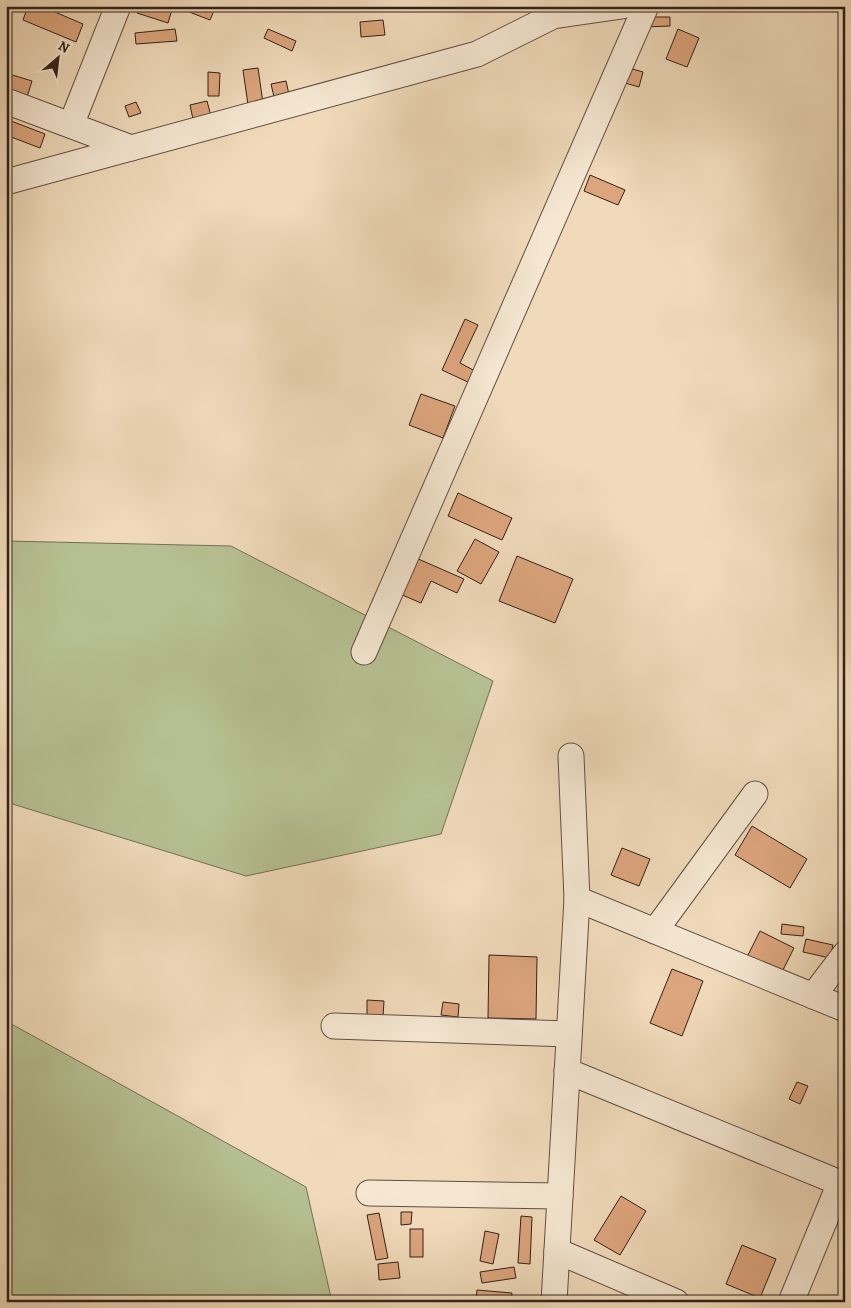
<svg xmlns="http://www.w3.org/2000/svg" width="851" height="1308" font-family="Alegreya,serif">
	<rect width="100%" height="100%" fill="#f0daba"/>
	<filter id="stains"><feTurbulence type="fractalNoise" baseFrequency=".004" numOctaves="4"/><feColorMatrix values="0 0 0 0 .2 0 0 0 0 .09 0 0 0 0 .02 0 0 0 .5 -.17"/></filter>
	<radialGradient id="worn" r=".72"><stop offset=".6" stop-color="#630" stop-opacity="0"/><stop offset="1" stop-color="#630" stop-opacity=".3"/></radialGradient>
	<g fill="#b6c092" stroke="#747056">
		<polygon points="6,541 231,546 493,681 441,834 246,876 6,802"/>
		<polygon points="6,1021 306,1187 332,1302 6,1302"/>
	</g>
	<g fill="#dda57d" stroke="#31211a">
		<polygon points="28,6 41,6 83,24 76,42 23,20"/>
		<polygon points="139,6 173,6 168,23 137,13"/>
		<polygon points="185,6 211,6 215,8 210,20 184,10"/>
		<polygon points="645,17 670,17 670,26 645,27"/>
		<polygon points="383,20 385,35 361,37 360,22"/>
		<polygon points="175,29 177,41 136,44 135,33"/>
		<polygon points="268,29 296,41 292,51 264,38"/>
		<polygon points="678,29 699,38 687,67 666,59"/>
		<polygon points="258,68 263,103 248,105 243,70"/>
		<polygon points="629,68 643,72 639,87 625,83"/>
		<polygon points="208,72 220,73 219,96 208,96"/>
		<polygon points="6,73 32,81 27,97 6,90"/>
		<polygon points="286,81 290,99 275,101 271,84"/>
		<polygon points="207,101 212,120 194,124 190,105"/>
		<polygon points="136,102 141,113 129,117 125,106"/>
		<polygon points="6,119 45,134 40,148 6,135"/>
		<polygon points="590,175 625,190 618,205 584,191"/>
		<polygon points="465,319 478,325 460,363 475,371 470,383 442,370"/>
		<polygon points="421,394 455,406 443,438 409,425"/>
		<polygon points="458,493 512,518 502,540 448,516"/>
		<polygon points="475,539 499,552 481,584 457,571"/>
		<polygon points="517,556 573,579 555,623 499,601"/>
		<polygon points="416,558 464,579 457,593 431,581 421,603 400,594"/>
		<polygon points="752,826 807,859 790,888 735,855"/>
		<polygon points="622,848 650,859 639,886 611,875"/>
		<polygon points="782,924 804,927 803,936 781,934"/>
		<polygon points="760,931 794,948 781,974 747,957"/>
		<polygon points="806,939 833,945 830,958 803,952"/>
		<polygon points="489,955 537,957 536,1019 488,1018"/>
		<polygon points="672,969 703,981 682,1036 650,1023"/>
		<polygon points="367,1000 384,1001 383,1017 367,1017"/>
		<polygon points="443,1002 459,1004 458,1017 441,1015"/>
		<polygon points="797,1082 808,1086 800,1104 789,1099"/>
		<polygon points="621,1196 646,1211 620,1255 594,1240"/>
		<polygon points="401,1212 412,1212 411,1224 401,1225"/>
		<polygon points="379,1213 388,1258 376,1260 367,1215"/>
		<polygon points="521,1216 532,1217 530,1264 518,1263"/>
		<rect x="410" y="1229" width="13" height="28"/>
		<polygon points="485,1231 499,1234 493,1264 480,1261"/>
		<polygon points="742,1245 776,1259 760,1298 726,1284"/>
		<polygon points="398,1262 400,1278 379,1280 378,1264"/>
		<polygon points="514,1267 516,1278 482,1283 480,1272"/>
		<polygon points="477,1290 512,1293 511,1302 476,1302"/>
	</g>
	<g fill="none" stroke-linecap="round" stroke-linejoin="round">
		<defs>
			<g id="street">
				<polyline points="6,101 131,148"/>
				<polyline points="71,125 118,6"/>
				<polyline points="6,182 477,54 553,16 622,6"/>
				<polyline points="364,652 646,6"/>
				<polyline points="577,899 845,1009"/>
				<polyline points="655,931 755,794"/>
				<polyline points="813,996 845,954"/>
				<polyline points="334,1026 569,1034"/>
				<polyline points="567,1071 845,1185"/>
				<polyline points="369,1193 560,1196"/>
				<polyline points="557,1251 676,1302"/>
				<polyline points="554,1302 577,899 571,756"/>
				<polyline points="791,1302 840,1183"/>
			</g>
		</defs>
		<use href="#street" stroke="#614f42" stroke-width="27"/>
		<use href="#street" stroke="#f5e7d2" stroke-width="25"/>
	</g>
	<rect width="851" height="1308" fill="none" stroke="#f0daba" stroke-width="25"/>
	<rect x="8" y="8" width="836" height="1293" fill="none" stroke="#31211a" stroke-width="2.5"/>
	<rect x="12" y="12" width="826" height="1283" fill="none" stroke="#31211a"/>
	<g transform="translate(58 58) rotate(28)" stroke="#f5e7d2" stroke-width="4" paint-order="stroke">
	<path d="M0-4L9 19L0 12L-9 19Z" fill="#31211a"/>
	<text y="-8" font-size="14" font-weight="bold" text-anchor="middle" fill="#31211a">N</text>
	</g>
	<rect width="100%" height="100%" filter="url(#stains)"/>
	<rect width="100%" height="100%" fill="url(#worn)"/>
</svg>
